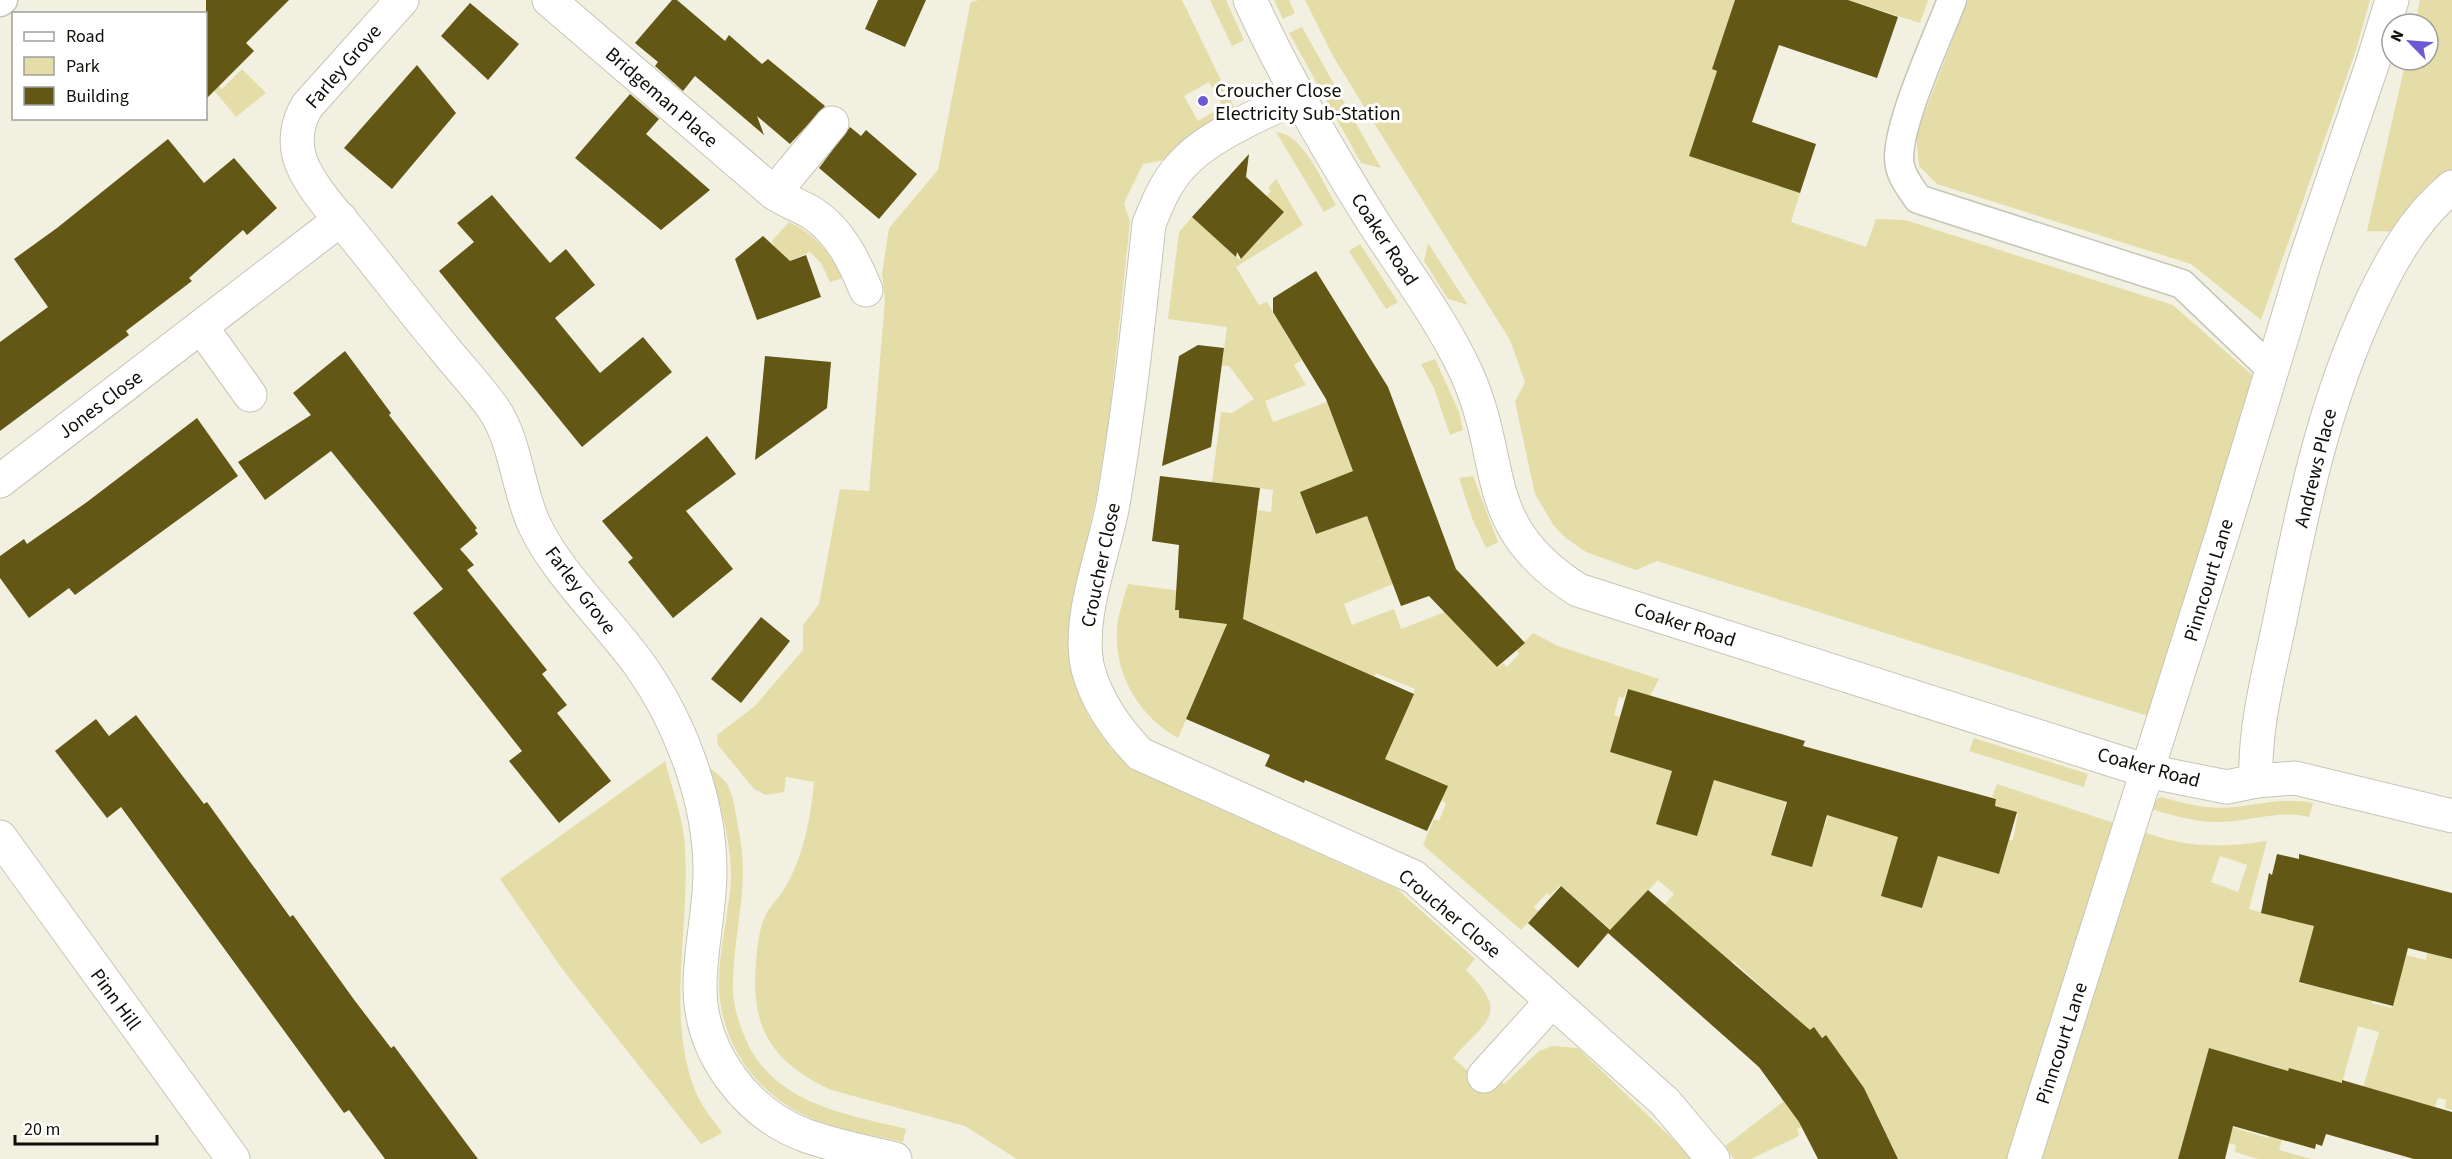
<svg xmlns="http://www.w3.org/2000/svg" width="2452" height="1159" font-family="'Source Sans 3',sans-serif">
	<rect width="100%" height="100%" fill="#f2f0e1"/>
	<g fill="#e5dda7" fill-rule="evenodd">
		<path d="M979 0H1182L1235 109 1195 131 1178 144 1164 160 1143 164 1124 203 1130 222 1109 419 1097 493 1070 621 1068 653 1075 685 1089 717 1111 749 1142 774 1397 889 1475 959 1466 970C1510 1014 1488 1019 1453 1058L1486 1086 1493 1076 1504 1084 1539 1051 1552 1046 1578 1048 1684 1150 1691 1159H1017L965 1126 831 1090C773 1063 750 1029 756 963 757 948 759 928 766 914 771 905 780 897 785 888 803 858 811 817 814 782L786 777 784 792 766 795 754 789 718 745 717 735 755 706 803 650V625L819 604 840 489 869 491 885 300 882 274 889 228 938 170 969 10 971 2ZM1209 82 1223 106 1198 121 1184 96Z"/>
		<polygon points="1210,0 1226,0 1244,40 1232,46"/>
		<polygon points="1274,0 1289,0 1295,13 1283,19"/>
		<polygon points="1305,0 1735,0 1712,69 1717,71 1689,156 1800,193 1791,222 1866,247 1876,219 1905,220 2173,305 2259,381 2154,718 1657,561 1636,570 1586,552 1566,538 1554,526 1535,494 1515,402 1525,382 1510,340 1374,123 1333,56"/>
		<polygon points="1848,0 1928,0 1920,23"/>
		<polygon points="1968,0 2370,0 2356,50 2261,320 2191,264 1937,184 1919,166 1916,135"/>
		<polygon points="2420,0 2452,0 2452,191 2409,232 2367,231 2406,60 2428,60 2428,24 2415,24"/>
		<polygon points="1302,27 1381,168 1361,163 1289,33"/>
		<polygon points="242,69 266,93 236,117 208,83 212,80 222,89"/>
		<path d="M1276 132C1303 133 1323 183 1336 205L1324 212Z"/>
		<path d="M1276 179 1303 225 1236 267 1259 305 1267 302 1302 360 1294 365 1306 385 1265 401 1273 422 1327 402 1353 471 1300 492 1315 534 1367 515 1393 584 1344 604 1352 625 1394 609 1401 629 1445 612 1498 668 1503 663 1507 667 1519 654 1516 650 1533 633 1558 646 1659 679 1650 696 1627 689 1624 698 1619 697 1614 715 1620 717 1610 752 1672 771 1666 791 1697 835 1714 780 1786 802 1771 854 1812 866 1828 815 1899 836 1882 896 1922 908 1938 856 1999 874 2009 840H2013L2018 813 1995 806 1996 798 1992 797 1997 784 2120 825 2013 1159H1898L1876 1113 1809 1123 1797 1129 1799 1136 1751 1159H1734L1725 1146 1783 1102 1781 1098 1788 1093 1826 1035 1759 1068 1748 1057 1788 1011 1733 961 1692 1008 1681 998 1720 955 1644 928 1674 894 1658 880 1611 930 1560 885 1550 896 1547 893 1534 907 1538 911 1521 930 1423 845 1434 819 1439 821 1446 803 1441 800 1448 786 1385 759 1415 689 1376 673 1351 729 1316 651 1295 642 1278 683 1206 673 1178 738C1139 717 1114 674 1117 629 1118 614 1124 598 1128 584L1182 591 1176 597 1175 609 1179 610V618L1242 626 1249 575 1226 506 1271 512 1273 490 1212 482 1221 412 1232 413 1254 399 1229 366H1222L1227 327 1168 319 1179 232 1192 217 1240 260 1283 213 1266 196 1271 191 1268 188Z"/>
		<path d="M789 222C816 235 829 251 843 278L830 282 821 263 810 252 780 265 772 241Z"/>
		<polygon points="1428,243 1468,305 1448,299 1424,261"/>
		<polygon points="1360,244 1398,302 1386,309 1349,251"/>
		<polygon points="1435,359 1459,412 1463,430 1450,435 1434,388 1421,364"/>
		<polygon points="1473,476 1498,542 1486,548 1472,518 1459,478"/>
		<polygon points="1974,738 2088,774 2084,787 1969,751"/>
		<path d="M665 761C671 785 681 812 684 837 693 921 662 1020 699 1099 705 1111 715 1122 722 1133L701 1144 563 970 500 879Z"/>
		<path d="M710 768C716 773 726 780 729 788 735 801 736 818 739 832 750 884 734 931 733 982 732 1000 737 1019 744 1035 770 1103 844 1114 906 1129L903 1142C868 1134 830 1129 798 1112 750 1086 719 1038 719 983 719 947 730 911 731 875 731 839 719 802 710 768Z"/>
		<path d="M2161 797C2186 804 2209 810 2235 807 2262 804 2286 797 2313 803L2309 817C2279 809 2248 822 2217 822 2192 822 2168 814 2145 807Z"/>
		<path d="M2137 829C2180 848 2221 848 2267 841L2249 909 2314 926 2299 983 2319 987 2333 933 2386 946 2372 1003 2392 1008 2406 955 2426 960 2427 953 2452 959V1110L2445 1108 2446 1100 2438 1098 2435 1107 2372 1089 2362 1122 2354 1119 2379 1032 2358 1026 2342 1083 2289 1068 2280 1098 2279 1068 2209 1048 2178 1159H2034ZM2220 856 2247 865 2238 892 2211 882Z"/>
		<polygon points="2272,1125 2283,1137 2279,1150 2312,1159 2258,1159 2235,1152 2236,1145 2223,1142 2228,1126 2268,1138"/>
	</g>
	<g fill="#625715">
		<polygon points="206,0 289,0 246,43 254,51 206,99"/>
		<polygon points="672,0 677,0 725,41 729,35 762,64 768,59 825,106 790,144 757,116 764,135 695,76 683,91 655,66 658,62 635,43"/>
		<polygon points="878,0 926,0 905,47 865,29"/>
		<polygon points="1735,0 1848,0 1898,17 1877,78 1779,45 1752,122 1816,144 1800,193 1689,156 1717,71 1712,69"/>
		<polygon points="470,3 519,44 488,80 441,36"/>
		<polygon points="417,65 456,113 392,189 344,148"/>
		<polygon points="630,94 659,119 646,134 710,190 661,230 575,158"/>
		<polygon points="850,127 861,136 866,130 917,174 879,219 819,168"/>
		<polygon points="168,139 204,183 234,158 277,208 247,235 243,230 189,278 192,281 126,331 129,335 0,431 0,342 48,307 14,259 57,228"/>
		<polygon points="1249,154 1246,177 1284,212 1241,259 1237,252 1236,257 1192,217"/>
		<polygon points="492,195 550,263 566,249 595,285 555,318 600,373 643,337 672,372 582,447 439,271 474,242 457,223"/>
		<polygon points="763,236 790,261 806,255 821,297 757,320 735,259"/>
		<polygon points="1316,271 1388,387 1456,569 1525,643 1497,667 1429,596 1401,606 1367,516 1316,534 1300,492 1353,471 1326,399 1273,312 1273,298"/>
		<polygon points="1198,345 1224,348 1211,447 1162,466 1179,356"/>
		<polygon points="345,351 391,413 389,415 477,528 475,530 478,534 460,549 474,565 467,570 547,670 542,674 567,705 557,713 611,781 559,823 509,761 522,751 413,613 443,589 331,451 265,500 238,462 311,415 293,393"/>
		<polygon points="765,356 831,362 827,408 755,460"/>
		<polygon points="197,418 238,476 75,595 69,588 29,618 0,578 0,556 24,539 27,544 87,502"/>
		<polygon points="707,436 736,474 686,511 733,569 673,618 628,562 633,558 602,521"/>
		<polygon points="1160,476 1260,488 1243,619 1414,694 1385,759 1448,786 1427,831 1305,780 1304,783 1265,766 1270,755 1186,719 1227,624 1179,618 1179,610 1175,610 1179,545 1152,541"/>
		<polygon points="761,617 790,641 741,703 711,679"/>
		<polygon points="1628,689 1805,741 1803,746 1996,799 1995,806 2017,812 1999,874 1938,856 1922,908 1881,896 1898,837 1827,815 1812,867 1771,855 1787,802 1714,780 1697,836 1656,824 1672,771 1610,752"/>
		<polygon points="136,715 204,804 207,802 290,917 293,915 355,1001 391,1048 394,1046 478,1159 385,1159 349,1110 344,1113 121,807 107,818 55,751 96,719 109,736"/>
		<polygon points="2277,854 2299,859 2299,854 2452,893 2452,959 2408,948 2393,1006 2299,982 2314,926 2261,913 2269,873 2272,875"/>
		<polygon points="1561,886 1610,930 1648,890 1810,1030 1814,1027 1822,1038 1826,1035 1864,1088 1898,1159 1818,1159 1799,1122 1759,1067 1608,933 1578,968 1528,923"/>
		<polygon points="2209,1048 2288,1071 2289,1068 2342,1083 2342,1080 2452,1112 2452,1159 2414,1159 2326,1134 2322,1146 2316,1144 2315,1149 2233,1126 2225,1159 2178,1159"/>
	</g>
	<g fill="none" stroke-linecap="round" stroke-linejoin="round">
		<defs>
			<g id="service">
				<path d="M1952 0C1937 39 1899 120 1899 158 1899 174 1910 187 1918 199L2182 284 2271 369"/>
				<polyline points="0,2 3,0"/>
			</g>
			<g id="minor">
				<path d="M402 0 307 106C297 123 294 143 301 162 311 188 336 214 354 236 384 273 413 311 443 347 460 368 477 386 493 408 516 441 517 487 534 524 556 572 607 620 639 664 680 721 710 800 710 871 710 910 700 948 700 987 700 1052 746 1114 807 1136 835 1146 866 1152 895 1159"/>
				<path d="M549 0 774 193C786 201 800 206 812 213 840 231 854 261 866 290"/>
				<path d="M1250 0C1285 77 1328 150 1373 222 1405 271 1441 319 1466 372 1508 465 1476 525 1578 590L2147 771 2227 787 2256 781 2295 778 2452 816"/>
				<path d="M1298 96C1262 114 1206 136 1180 167 1165 184 1157 204 1149 224 1139 317 1129 412 1113 504 1104 554 1076 619 1088 669 1097 703 1117 730 1140 754L1414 877 1665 1102 1713 1159"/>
				<polyline points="774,193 832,123"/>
				<polyline points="202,328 250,395"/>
				<polyline points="0,481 341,219"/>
				<path d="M2256 781C2254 723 2271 666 2282 610 2303 506 2324 403 2370 305 2390 262 2414 218 2452 187"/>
				<polyline points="1484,1076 1552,1001"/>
				<polyline points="2024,1159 2222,535 2305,261 2372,65 2392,0"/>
			</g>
			<polyline id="secondary" points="0,837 233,1159"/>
		</defs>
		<use href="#service" stroke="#c7c5b6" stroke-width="31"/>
		<use href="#minor" stroke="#c7c5b6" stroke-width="35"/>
		<use href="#secondary" stroke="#c7c5b6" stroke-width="35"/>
		<use href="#service" stroke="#fff" stroke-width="28"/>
		<use href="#minor" stroke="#fff" stroke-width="33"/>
		<use href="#secondary" stroke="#fff" stroke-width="33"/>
	</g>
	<circle fill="#6b5ad4" stroke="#fff" stroke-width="2" cx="1203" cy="101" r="6"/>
	<g text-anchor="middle" stroke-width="6" stroke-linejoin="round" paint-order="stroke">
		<g font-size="20" fill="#0f0e09" stroke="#fff">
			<text transform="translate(343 66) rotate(-49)" y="7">Farley Grove</text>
			<text transform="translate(662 97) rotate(41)" y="7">Bridgeman Place</text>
			<text transform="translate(1385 239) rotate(57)" y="7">Coaker Road</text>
			<text transform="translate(100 404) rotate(-37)" y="7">Jones Close</text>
			<text transform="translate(2315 468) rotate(-76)" y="7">Andrews Place</text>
			<text transform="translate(1100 565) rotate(-78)" y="7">Croucher Close</text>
			<text transform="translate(2208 580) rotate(-73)" y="7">Pinncourt Lane</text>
			<text transform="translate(581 590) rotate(53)" y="7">Farley Grove</text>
			<text transform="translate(1685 624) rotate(18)" y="7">Coaker Road</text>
			<text transform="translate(2149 767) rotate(15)" y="7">Coaker Road</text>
			<text transform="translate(1450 913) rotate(40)" y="7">Croucher Close</text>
			<text transform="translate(116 999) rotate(54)" y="7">Pinn Hill</text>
			<text transform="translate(2061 1043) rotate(-72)" y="7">Pinncourt Lane</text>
		</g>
		<g font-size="20" fill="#0f0e09" stroke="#fff" text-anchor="start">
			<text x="1215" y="97">Croucher Close<tspan x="1215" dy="23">Electricity Sub-Station</tspan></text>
		</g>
	</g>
	<rect x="12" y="12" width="195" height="108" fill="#ffffff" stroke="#9f9f9d" stroke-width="1.5"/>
	<rect x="24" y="32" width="30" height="9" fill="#ffffff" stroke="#9f9f9d" stroke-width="1.5"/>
	<text x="66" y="42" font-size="18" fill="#0f0e09">Road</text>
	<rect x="24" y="57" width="30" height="18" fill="#e5dda7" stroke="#9f9f9d" stroke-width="1.5"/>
	<text x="66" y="72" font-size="18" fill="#0f0e09">Park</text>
	<rect x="24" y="87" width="30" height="18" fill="#625715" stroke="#9f9f9d" stroke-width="1.5"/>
	<text x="66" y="102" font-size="18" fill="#0f0e09">Building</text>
	<g transform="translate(2410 42) rotate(295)"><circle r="28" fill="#ffffff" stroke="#9f9f9d" stroke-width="1.5"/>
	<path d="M0-4.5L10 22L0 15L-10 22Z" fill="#6b5ad4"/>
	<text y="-9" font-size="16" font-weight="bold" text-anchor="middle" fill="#0f0e09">N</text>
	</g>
	<path d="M15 1135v9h142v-9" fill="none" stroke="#0f0e09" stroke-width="3"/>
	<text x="24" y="1135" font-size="18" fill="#0f0e09" stroke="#ffffff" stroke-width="4.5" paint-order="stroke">20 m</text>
</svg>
